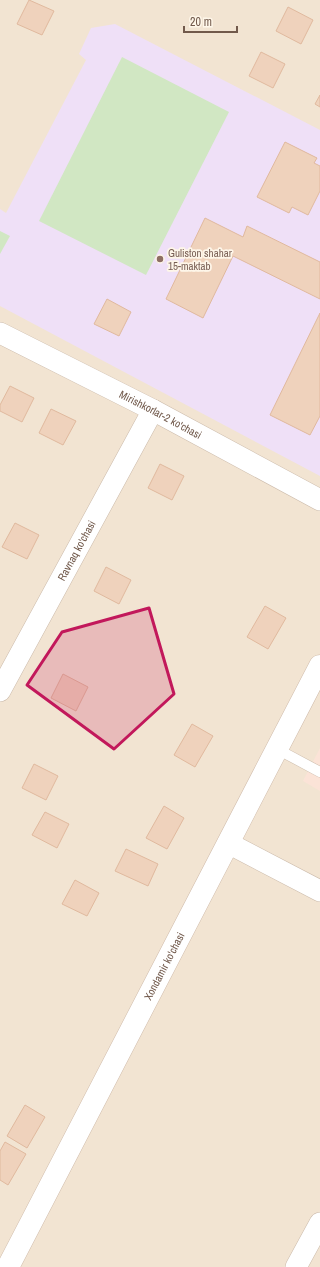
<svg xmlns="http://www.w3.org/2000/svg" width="320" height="1267" font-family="'Archivo Narrow',sans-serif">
	<rect width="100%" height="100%" fill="#fbf2e3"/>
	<rect fill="#f2e4d2" x="0" y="0" width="320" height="1267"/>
	<polygon fill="#fbe3d7" points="320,748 320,791 303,781"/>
	<polygon fill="#efe0f7" points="115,24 320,130 320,476 0,306 0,209 6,213 86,60 79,54 91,28"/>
	<g fill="#d1e7c3">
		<polygon points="122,57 229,112 146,275 39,221"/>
		<polygon points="0,231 10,236 0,254"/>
	</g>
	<g fill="#efd2bc" stroke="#e0b99e">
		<polygon points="29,0 54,11 42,35 17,24"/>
		<polygon points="288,7 313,20 301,44 276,31"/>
		<polygon points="261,52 285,64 273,88 249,76"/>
		<polygon points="320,95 320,107 315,104"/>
		<polygon points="285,142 317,158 314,163 320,166 320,191 308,215 292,207 289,213 257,197"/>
		<polygon points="205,218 243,237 247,226 320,262 320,299 233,256 203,318 166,299"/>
		<polygon points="107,299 131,312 119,336 94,324"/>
		<polygon points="320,313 320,416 310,435 270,415"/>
		<polygon points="10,386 34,398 22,422 0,411 0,405"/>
		<polygon points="51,409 76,421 63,445 39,433"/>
		<polygon points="160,464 184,476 172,500 148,488"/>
		<polygon points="15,523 39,535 27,559 2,547"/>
		<polygon points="106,567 131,580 119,604 94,591"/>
		<polygon points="265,606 286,618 268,649 247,637"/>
		<polygon points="63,674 88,687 76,711 51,698"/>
		<polygon points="192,724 213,736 195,767 174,755"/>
		<polygon points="34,764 58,776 46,800 22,788"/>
		<polygon points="164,806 184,818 167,849 146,838"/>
		<polygon points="45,812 69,824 57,848 32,835"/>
		<polygon points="126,849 158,864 148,886 115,871"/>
		<polygon points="75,880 99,893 87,916 62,904"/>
		<polygon points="25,1105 45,1117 27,1148 7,1136"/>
		<polygon points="5,1142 26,1154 8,1185 0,1180 0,1151"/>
	</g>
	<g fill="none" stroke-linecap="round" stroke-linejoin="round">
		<defs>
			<polyline id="lane" points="277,749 320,772"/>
			<g id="street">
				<path id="s1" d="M0 333 153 410 320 500"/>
				<path id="s2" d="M0 691 153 410"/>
				<polyline points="228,843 320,891"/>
				<polyline points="296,1267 320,1223"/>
			</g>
			<g id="secondary">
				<path id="s3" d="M8 1267 320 666"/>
			</g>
		</defs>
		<use href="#lane" stroke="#cbbaaa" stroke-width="11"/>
		<use href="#street" stroke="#cbbaaa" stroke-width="22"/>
		<use href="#secondary" stroke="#d0bcab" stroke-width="23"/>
		<use href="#lane" stroke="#fff" stroke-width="10"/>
		<use href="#street" stroke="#fff" stroke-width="21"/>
		<use href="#secondary" stroke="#fff" stroke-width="22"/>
	</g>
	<path fill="#c2185b" fill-opacity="0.2" stroke="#c2185b" stroke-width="3" stroke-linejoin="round" d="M149 608 174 694 114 749 27 685 62 632Z"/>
	<circle fill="#8d6e63" stroke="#fef6e9" stroke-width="1.5" cx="160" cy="259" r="4"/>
	<g text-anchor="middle" stroke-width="3.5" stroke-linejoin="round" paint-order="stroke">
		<g font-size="11" fill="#785e54" stroke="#fef6e9" text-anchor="start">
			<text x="168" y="257">Guliston shahar<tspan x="168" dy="13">15-maktab</tspan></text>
		</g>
		<g font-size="11" fill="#71594b" stroke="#fef6e9">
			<text dy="4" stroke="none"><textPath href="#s1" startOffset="180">Mirishkorlar-2 ko'chasi</textPath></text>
			<text dy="4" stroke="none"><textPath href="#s2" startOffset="160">Ravnaq ko'chasi</textPath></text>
			<text dy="4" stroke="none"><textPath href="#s3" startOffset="339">Xondamir ko'chasi</textPath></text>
		</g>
	</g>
	<path d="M184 26v6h53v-6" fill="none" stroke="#71594b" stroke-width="2"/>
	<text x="190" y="26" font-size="12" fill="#71594b" stroke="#fef6e9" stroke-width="3" paint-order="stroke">20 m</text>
</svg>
